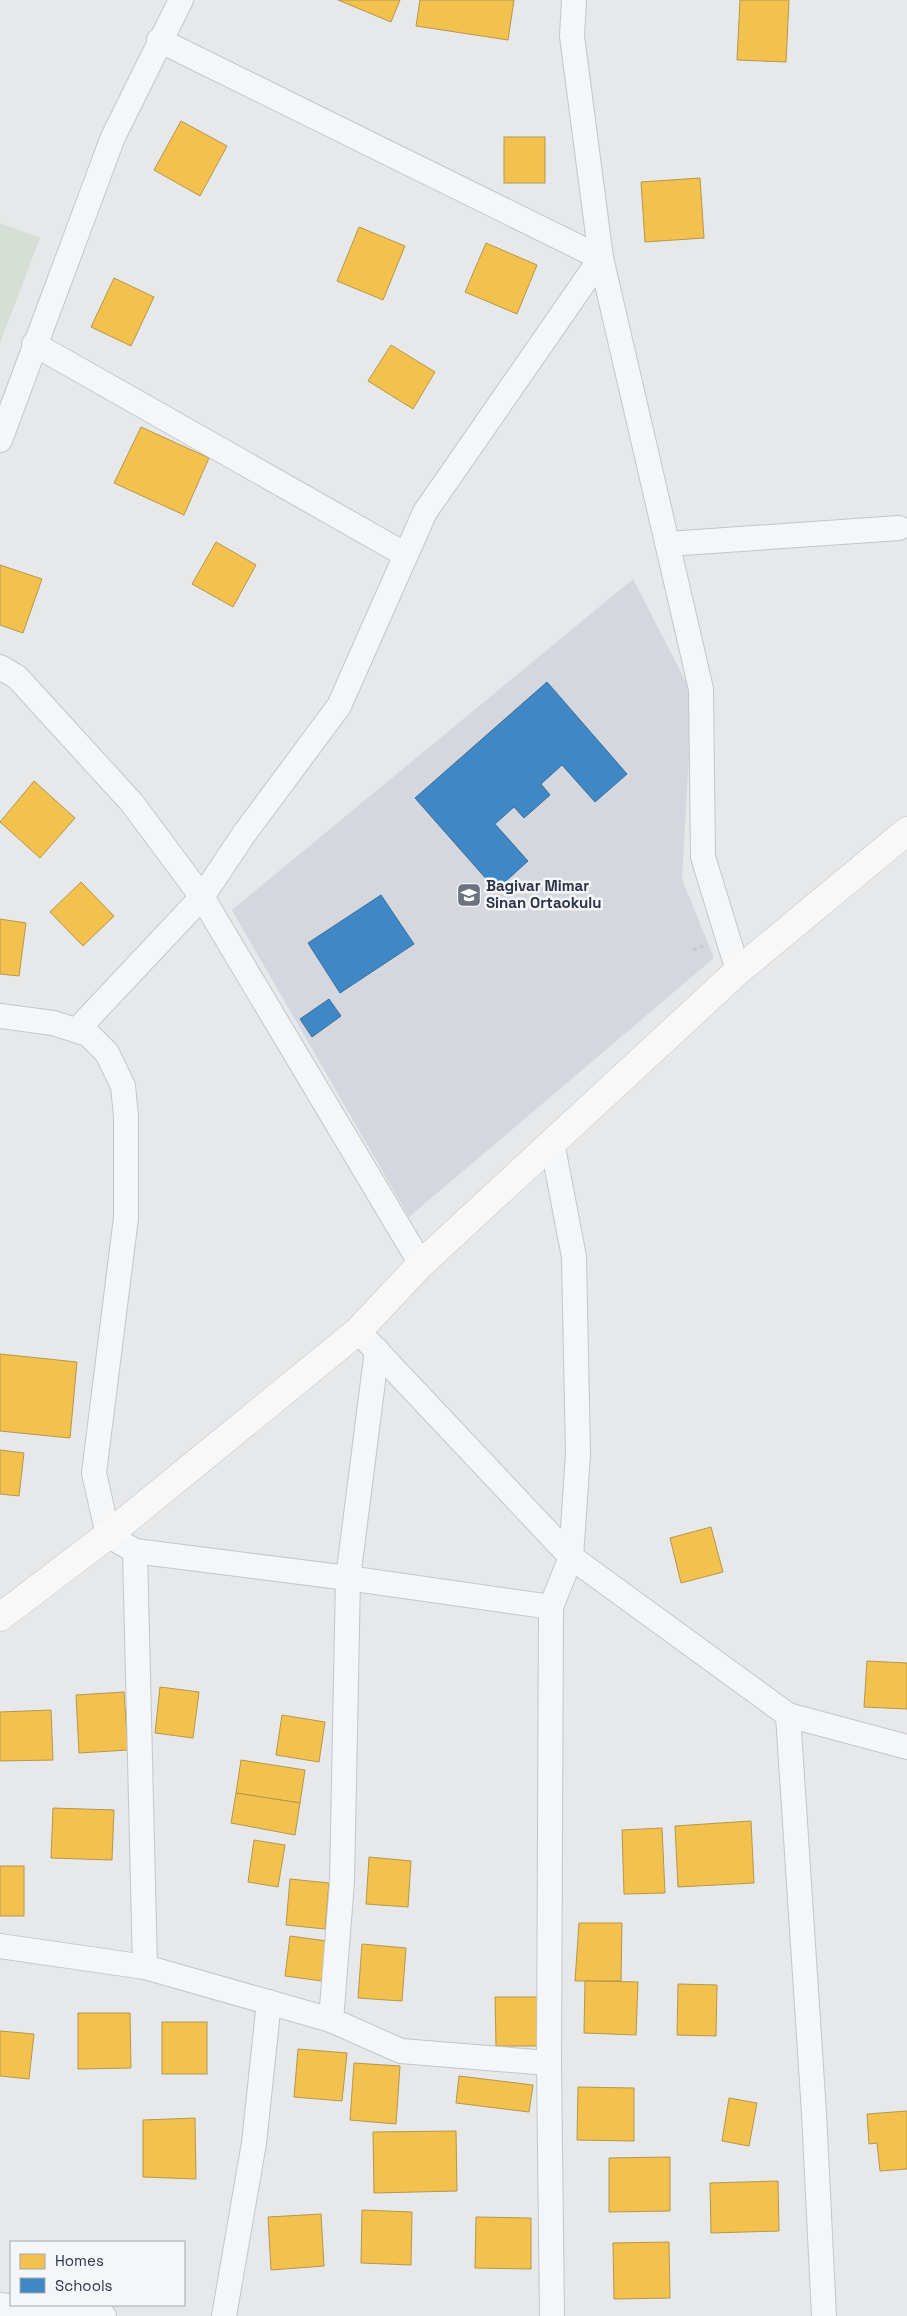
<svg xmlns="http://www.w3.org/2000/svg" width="907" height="2316" font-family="'Space Grotesk',sans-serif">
	<rect width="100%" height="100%" fill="#e6e8ea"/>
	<polygon fill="#d4d7dd" points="633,579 687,684 692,703 682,879 714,958 409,1217 232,910"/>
	<polygon fill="#d6ded6" points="0,223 40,238 0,343"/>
	<g fill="#f2c14e" stroke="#b6974b">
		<polygon points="338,0 400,0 391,22"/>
		<polygon points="420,0 514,0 508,40 416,26"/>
		<polygon points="740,0 789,0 786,62 737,60"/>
		<polygon points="181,121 227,146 200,196 154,170"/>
		<rect x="504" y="137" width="41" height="46"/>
		<polygon points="700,178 704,238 645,242 641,182"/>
		<polygon points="359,227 405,246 383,300 337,281"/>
		<polygon points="486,243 537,265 517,314 465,292"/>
		<polygon points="114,278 154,297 131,346 91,327"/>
		<polygon points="391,345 435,372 413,409 368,381"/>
		<polygon points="141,427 209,458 184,515 114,483"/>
		<polygon points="216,542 256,565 233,607 192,584"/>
		<polygon points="0,565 42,579 23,633 0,625"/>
		<polygon points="34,781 75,818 40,858 0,822"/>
		<polygon points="81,882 114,916 83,946 50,912"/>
		<polygon points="0,919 26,923 19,976 0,974"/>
		<polygon points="0,1354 77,1362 70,1438 0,1431"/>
		<polygon points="0,1450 24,1453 19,1496 0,1494"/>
		<polygon points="711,1527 723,1572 681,1583 670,1538"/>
		<polygon points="867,1661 907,1663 907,1709 864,1707"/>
		<polygon points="160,1687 199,1692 193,1738 155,1733"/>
		<polygon points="124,1692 128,1750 79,1753 76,1695"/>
		<polygon points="51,1710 53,1760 0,1761 0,1712"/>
		<polygon points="282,1715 325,1722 319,1762 276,1755"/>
		<polygon points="241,1760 305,1770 300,1803 236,1793"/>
		<polygon points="236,1793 300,1803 295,1835 231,1823"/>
		<polygon points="53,1808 114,1810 112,1860 51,1858"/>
		<polygon points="751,1821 754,1883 678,1887 675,1826"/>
		<polygon points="662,1828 665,1893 624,1894 622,1830"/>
		<polygon points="254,1840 285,1845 278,1887 248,1882"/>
		<polygon points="369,1857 411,1861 408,1907 366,1904"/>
		<rect x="0" y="1866" width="24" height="50"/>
		<polygon points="290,1879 329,1883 325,1929 286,1925"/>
		<polygon points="579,1923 622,1923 621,1981 575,1981"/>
		<polygon points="290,1936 327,1941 322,1981 285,1976"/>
		<polygon points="362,1944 406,1948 402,2001 358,1998"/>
		<polygon points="585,1981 638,1982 636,2035 584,2033"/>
		<polygon points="678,1984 717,1985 716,2036 677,2035"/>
		<polygon points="495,1997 538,1997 538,2046 496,2046"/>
		<polygon points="78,2013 130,2013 131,2068 78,2069"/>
		<rect x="162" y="2022" width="45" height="52"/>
		<polygon points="0,2031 34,2034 29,2079 0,2076"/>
		<polygon points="298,2049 347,2053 342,2101 294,2097"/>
		<polygon points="354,2063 400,2066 396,2124 350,2120"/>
		<polygon points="459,2076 533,2085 529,2112 456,2103"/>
		<polygon points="578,2087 634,2088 634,2141 577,2140"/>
		<polygon points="729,2098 757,2103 749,2146 722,2141"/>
		<polygon points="907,2111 907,2169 880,2171 877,2143 869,2144 867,2114"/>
		<polygon points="195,2118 196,2179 143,2177 143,2120"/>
		<polygon points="456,2131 457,2191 374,2193 373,2132"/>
		<polygon points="670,2157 670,2211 609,2212 609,2158"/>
		<polygon points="778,2181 779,2231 711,2233 710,2183"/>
		<polygon points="362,2210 412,2212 411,2265 361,2263"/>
		<polygon points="321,2214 324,2266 271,2270 268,2217"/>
		<polygon points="476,2217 531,2218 531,2269 475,2268"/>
		<polygon points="669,2242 670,2298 614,2299 613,2243"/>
	</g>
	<g fill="#3f88c5" stroke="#396f9f">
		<polygon points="547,682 627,774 595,802 562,765 541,784 550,795 524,818 514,807 495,824 528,861 496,890 415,798"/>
		<polygon points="381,895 414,944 340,993 308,943"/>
		<polygon points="329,999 341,1016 312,1037 300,1019"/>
	</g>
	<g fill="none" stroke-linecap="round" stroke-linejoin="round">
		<defs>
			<g id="street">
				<polyline points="574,0 572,36 601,258 701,689 703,857 738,971"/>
				<polyline points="34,344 406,555"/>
				<polyline points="0,440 113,137 181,0"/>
				<polyline points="668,544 899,528"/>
				<polyline points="0,667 17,677 132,803 202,897 421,1264"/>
				<polyline points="0,1016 53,1023 88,1034 107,1053 123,1086 126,1116 126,1218 94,1473 108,1535 135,1551 348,1578 551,1607 571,1557 578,1454 574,1257 552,1142"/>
				<polyline points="77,1030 202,897 244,834 339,706 425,512 601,258 159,40"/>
				<polyline points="358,1331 571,1557 788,1715 907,1747"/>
				<polyline points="135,1551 145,1967"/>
				<polyline points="551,1607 549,2063 552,2316"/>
				<polyline points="788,1715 814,2113 824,2316"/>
				<polyline points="0,1946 145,1967 331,2020 401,2051 549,2063"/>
				<polyline points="331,2020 342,1882 348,1578 377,1350"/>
				<polyline points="0,2305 104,2316"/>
				<polyline points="224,2316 254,2143 269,2002"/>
			</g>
			<polyline id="secondary" points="0,1617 108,1535 358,1331 421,1264 738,971 907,831"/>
		</defs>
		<use href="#street" stroke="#c4c6c8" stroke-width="26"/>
		<use href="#secondary" stroke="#c4c6c8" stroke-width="29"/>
		<polyline stroke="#c5c6ca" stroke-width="3" stroke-dasharray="4 4" stroke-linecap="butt" points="693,950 703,946"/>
		<use href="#street" stroke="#f5f6f7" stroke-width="24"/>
		<use href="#secondary" stroke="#f8f8f8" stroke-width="28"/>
	</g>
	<defs>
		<symbol id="school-square" viewBox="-11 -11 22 22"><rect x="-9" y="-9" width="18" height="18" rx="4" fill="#6c737f" stroke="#f4f6f9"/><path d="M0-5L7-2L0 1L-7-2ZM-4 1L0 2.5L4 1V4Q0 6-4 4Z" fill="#fff"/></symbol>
	</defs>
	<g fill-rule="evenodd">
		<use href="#school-square" x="455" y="881" width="28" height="28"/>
	</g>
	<g text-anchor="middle" stroke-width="5" stroke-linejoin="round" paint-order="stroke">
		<g font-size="15" font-weight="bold" fill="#2b3445" stroke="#f4f6f9" text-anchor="start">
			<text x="486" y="891">Bagivar Mimar<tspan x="486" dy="17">Sinan Ortaokulu</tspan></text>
		</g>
	</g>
	<rect x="10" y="2241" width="175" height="65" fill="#f4f6f9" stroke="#a4a8b1"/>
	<rect x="20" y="2254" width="25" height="15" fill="#f2c14e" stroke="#a4a8b1"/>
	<text x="55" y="2266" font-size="15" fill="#2b3445">Homes</text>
	<rect x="20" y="2278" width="25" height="15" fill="#3f88c5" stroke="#a4a8b1"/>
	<text x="55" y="2291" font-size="15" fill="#2b3445">Schools</text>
</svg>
